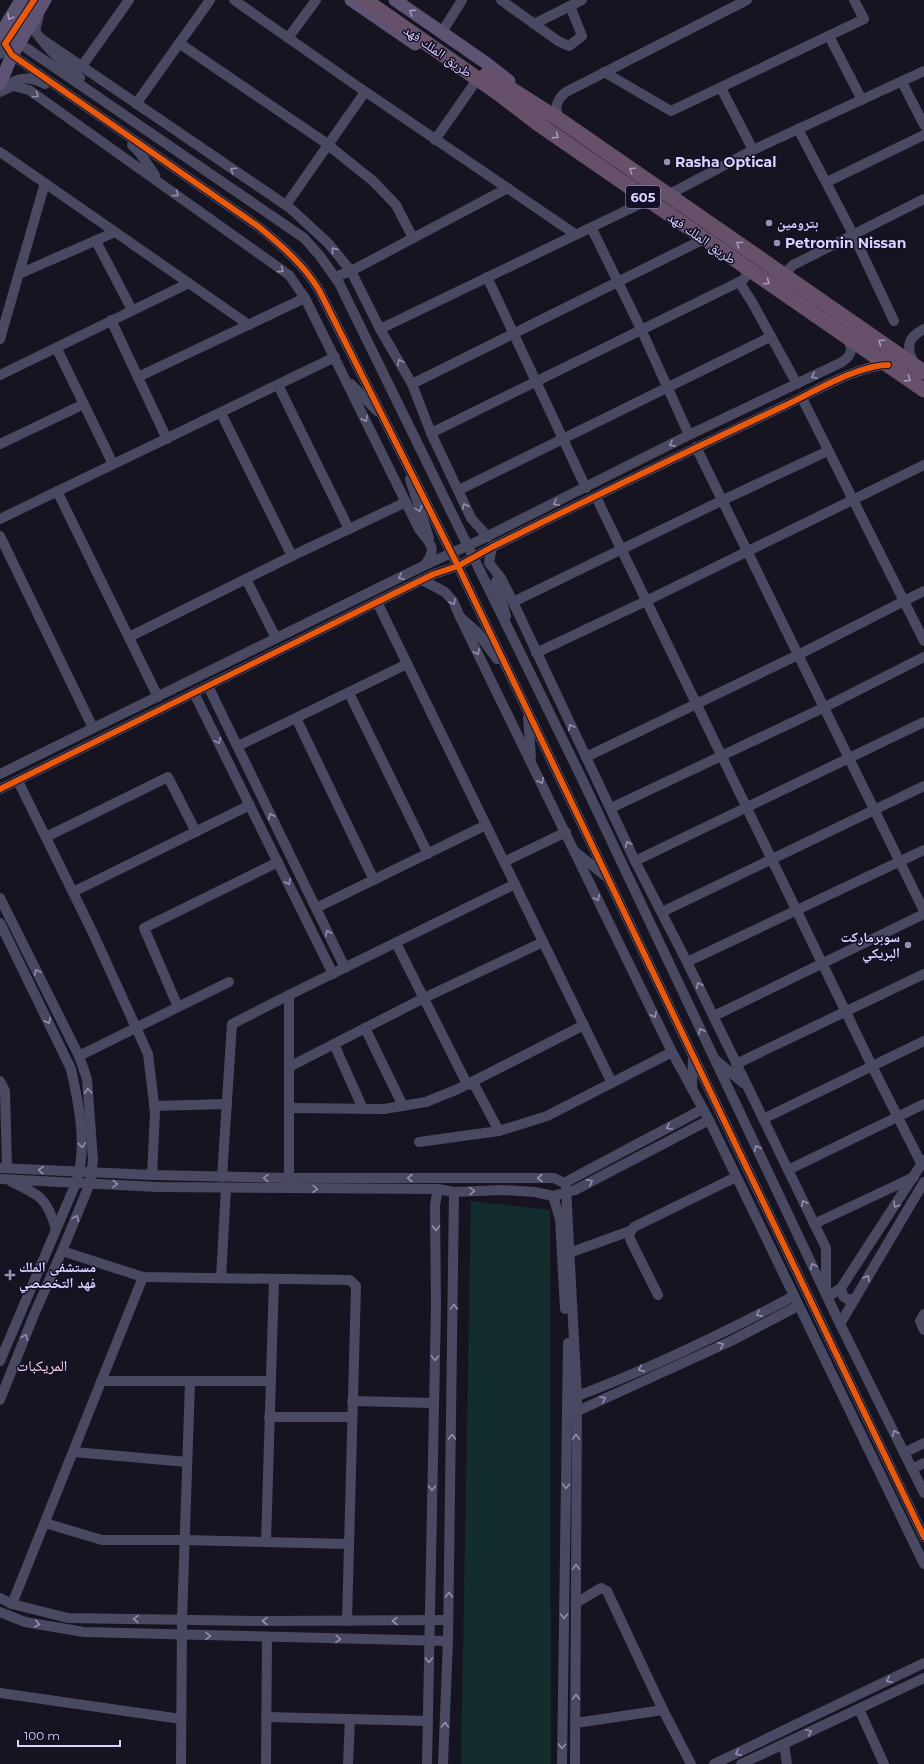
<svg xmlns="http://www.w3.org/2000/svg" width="924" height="1764" font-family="Montserrat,'Noto Naskh Arabic',sans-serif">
	<rect width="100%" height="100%" fill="#161421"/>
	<polygon fill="#132c2d" points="471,1201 550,1210 551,1764 461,1764"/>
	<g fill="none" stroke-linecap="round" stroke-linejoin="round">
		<g stroke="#4a4962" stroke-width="10">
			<path d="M34 0 5 44 12 55 259 227C282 246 304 265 319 290L458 566 924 1537"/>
			<polyline points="234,0 357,86 575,234"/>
			<polyline points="501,0 558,41 569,46 582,36 570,6"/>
			<path d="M39 15 35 31C48 50 63 63 80 78"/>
			<polyline points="534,24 582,0"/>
			<polyline points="442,32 462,0"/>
			<polyline points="829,36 862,100"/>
			<polyline points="40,38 290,208 328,243 351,271 380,329 412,384 431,433 471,518 488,537"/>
			<polyline points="288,38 316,0"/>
			<polyline points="179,43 323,141 373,181 396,205 413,238"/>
			<polyline points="0,54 5,44 19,43 304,238 320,256 339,283 582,779 840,1324 924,1493"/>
			<polyline points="82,66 129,0"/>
			<polyline points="604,72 671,111 864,19 854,0"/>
			<polyline points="902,82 924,125"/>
			<path d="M6 86C19 76 31 77 45 84"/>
			<polyline points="721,88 753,150"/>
			<path d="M0 92 13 86 29 90 289 275 305 298 419 529C430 544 438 547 425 565"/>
			<polyline points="136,104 210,0"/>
			<path d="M560 120C553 109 557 99 566 92L747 0"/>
			<polyline points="798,129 853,234 894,321"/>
			<polyline points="435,140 474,84"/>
			<polyline points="132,145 139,152 155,175"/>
			<polyline points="0,152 249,325"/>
			<polyline points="827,182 924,135"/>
			<polyline points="668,195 753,150 924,71"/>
			<polyline points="286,205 365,92"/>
			<polyline points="592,229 641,329 689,435"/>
			<polyline points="96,241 132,310"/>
			<polyline points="19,274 115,232"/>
			<polyline points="340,275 351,271 508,188"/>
			<polyline points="783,275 793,265 924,199"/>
			<polyline points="487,277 586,488"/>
			<polyline points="739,282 752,302 797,384"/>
			<polyline points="111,320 167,439"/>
			<polyline points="380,329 648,200"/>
			<polyline points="0,339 45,183"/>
			<polyline points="57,349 113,464"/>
			<path d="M915 365C906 348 906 338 924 329"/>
			<polyline points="0,375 189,283"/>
			<polyline points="138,377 305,298"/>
			<polyline points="351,384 377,411"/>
			<polyline points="412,384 704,239"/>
			<polyline points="278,385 349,529"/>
			<polyline points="802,398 924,641"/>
			<polyline points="221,413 292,556"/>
			<polyline points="431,433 739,282 744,279 749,269"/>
			<polyline points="0,444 84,404"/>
			<polyline points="696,447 924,911"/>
			<polyline points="410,479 429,538"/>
			<polyline points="459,490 770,337"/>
			<polyline points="57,491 158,697"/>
			<polyline points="596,497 872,1066 922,1165"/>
			<polyline points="0,519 335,357"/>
			<polyline points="0,536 93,728"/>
			<polyline points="492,547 489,563 501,578 513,602 635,861 687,962 826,1248 826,1293 832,1294 841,1288 924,1160"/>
			<polyline points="246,579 276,638"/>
			<polyline points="422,580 445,592 453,601 460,617 477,632 497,659"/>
			<polyline points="496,581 506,616"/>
			<polyline points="377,602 612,1083"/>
			<polyline points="513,602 723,500 828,451"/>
			<polyline points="460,617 672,1052 709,1120 924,1564"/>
			<polyline points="129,637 292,556 406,502"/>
			<polyline points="536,653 646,601 924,465"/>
			<polyline points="208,686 345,968"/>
			<polyline points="194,693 333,974"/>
			<polyline points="349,693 428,854"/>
			<polyline points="528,717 531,757"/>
			<polyline points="296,718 374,880"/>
			<polyline points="238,746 407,664"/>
			<polyline points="586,757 798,655 924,591"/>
			<path d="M0 774 425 565 478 541 689 435 840 363C851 357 855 349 846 338"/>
			<polyline points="18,781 92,931 148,1054 155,1112 152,1175"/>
			<path d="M0 789 377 602 434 574 458 566 492 547C589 499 686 452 784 406 812 393 858 365 888 365"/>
			<polyline points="611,808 825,707 924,657"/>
			<polyline points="46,837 168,777 196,832"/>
			<polyline points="577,853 605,876"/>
			<polyline points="635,861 924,722"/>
			<polyline points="504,862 566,832"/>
			<polyline points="73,892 250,805"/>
			<polyline points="0,898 79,1056 87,1079 93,1160 90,1183 62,1251 33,1317 0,1400"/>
			<polyline points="316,908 486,825"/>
			<polyline points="662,912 924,786"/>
			<path d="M0 923 71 1069C79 1105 88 1148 76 1183L0 1361"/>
			<polyline points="396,943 467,1084 475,1086 499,1131"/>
			<polyline points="687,962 924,850"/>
			<polyline points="178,1007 229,982"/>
			<polyline points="714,1016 924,914"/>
			<polyline points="365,1028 403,1106"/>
			<polyline points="334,1044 363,1109"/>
			<polyline points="79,1056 178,1007 144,928 278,862"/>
			<polyline points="717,1061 743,1083"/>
			<polyline points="736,1064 924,974"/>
			<polyline points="289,1067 424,998 543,942"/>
			<polyline points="0,1081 5,1091 7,1168"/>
			<polyline points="692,1089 693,1057"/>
			<polyline points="154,1106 227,1104"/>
			<polyline points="289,1108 384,1109 426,1102 458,1089 584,1025"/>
			<polyline points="763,1119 924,1041"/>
			<polyline points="419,1142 499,1131 547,1116 672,1052"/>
			<polyline points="0,1168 152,1175 289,1178 554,1178 564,1183 703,1109"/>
			<polyline points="788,1170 924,1104"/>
			<polyline points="222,1177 232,1024 289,995"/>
			<polyline points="289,1178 289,995 515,884"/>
			<polyline points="0,1179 158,1187 438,1189 454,1192 502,1190 535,1192 553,1196 575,1190 709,1120"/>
			<path d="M12 1182C40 1195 47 1198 56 1229"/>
			<polyline points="566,1188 577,1397 575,1764"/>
			<polyline points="553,1196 560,1219 565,1309"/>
			<polyline points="814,1224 914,1177"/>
			<polyline points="62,1251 143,1277 350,1280 356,1286 347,1621"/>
			<polyline points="569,1253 630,1231"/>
			<polyline points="221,1278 226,1188"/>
			<polyline points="841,1288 843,1296 847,1299 855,1299"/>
			<path d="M658 1295 631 1241C628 1235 630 1232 634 1227L736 1177"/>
			<polyline points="924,1314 920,1321 924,1330"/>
			<polyline points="840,1324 924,1182"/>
			<polyline points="101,1381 270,1381"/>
			<path d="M572 1398C648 1370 722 1334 794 1296"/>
			<polyline points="352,1401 434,1403"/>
			<polyline points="571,1414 731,1341 798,1306"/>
			<polyline points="269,1417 352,1417"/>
			<polyline points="74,1452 187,1462"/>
			<polyline points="904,1453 924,1443"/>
			<polyline points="912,1469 924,1463"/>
			<polyline points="45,1523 102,1540 184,1540 348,1544"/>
			<polyline points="266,1542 274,1279"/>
			<polyline points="0,1598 12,1604 68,1618 263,1621 448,1620"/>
			<polyline points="576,1603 601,1588 607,1591 663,1710 691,1764"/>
			<polyline points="12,1604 143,1277"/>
			<polyline points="0,1612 25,1622 84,1632 448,1641"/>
			<polyline points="0,1693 181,1719"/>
			<polyline points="859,1709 884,1764"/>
			<polyline points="266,1717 428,1721"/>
			<polyline points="576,1723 663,1710"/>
			<polyline points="784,1744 787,1764"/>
			<polyline points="181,1764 182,1619 190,1382"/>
			<polyline points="266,1764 267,1638"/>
			<polyline points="348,1764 350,1719"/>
			<polyline points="427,1764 436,1305 435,1205 438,1189"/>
			<polyline points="443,1764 448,1641 454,1192"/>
			<polyline points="562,1764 568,1343"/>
			<polyline points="714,1764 924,1663"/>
			<polyline points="741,1764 924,1678"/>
		</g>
		<g stroke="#5e5373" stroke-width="13">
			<polyline points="351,0 415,44"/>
			<polyline points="395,0 486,63 509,81"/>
			<polyline points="0,35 21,0"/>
			<polyline points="0,84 12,55 45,0"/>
		</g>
		<g stroke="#67516a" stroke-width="15">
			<polyline points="365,0 495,91 537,123 924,390"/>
			<polyline points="487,74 560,120 924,372"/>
		</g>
		<defs>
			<g id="cycleway">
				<path d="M34 0 5 44 12 55 259 227C282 246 304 265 319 290L458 566 924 1537"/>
				<path d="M0 789 377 602 434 574 458 566 492 547C589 499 686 452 784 406 812 393 858 365 888 365"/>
			</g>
		</defs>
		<use href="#cycleway" stroke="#130f26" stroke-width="8"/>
		<use href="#cycleway" stroke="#e8590c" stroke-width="6"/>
	</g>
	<defs><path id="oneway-chevron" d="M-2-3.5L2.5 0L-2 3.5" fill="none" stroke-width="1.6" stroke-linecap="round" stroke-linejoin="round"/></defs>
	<g stroke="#a29ac0">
		<use href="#oneway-chevron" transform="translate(412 12) rotate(-146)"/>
		<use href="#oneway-chevron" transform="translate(10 17) rotate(121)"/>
	</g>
	<g stroke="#928eb0">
		<use href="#oneway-chevron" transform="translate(36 95) rotate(35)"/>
		<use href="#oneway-chevron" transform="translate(233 170) rotate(-146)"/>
		<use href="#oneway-chevron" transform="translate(176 194) rotate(36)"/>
		<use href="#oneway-chevron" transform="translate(334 250) rotate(-128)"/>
		<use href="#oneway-chevron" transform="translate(281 270) rotate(36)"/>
		<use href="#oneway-chevron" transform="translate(400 362) rotate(-118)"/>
		<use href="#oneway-chevron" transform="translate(814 376) rotate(154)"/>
		<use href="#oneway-chevron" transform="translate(365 419) rotate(64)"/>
		<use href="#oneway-chevron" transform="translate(672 444) rotate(153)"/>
		<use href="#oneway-chevron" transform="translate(556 503) rotate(154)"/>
		<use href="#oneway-chevron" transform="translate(465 506) rotate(-113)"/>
		<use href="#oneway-chevron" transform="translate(419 509) rotate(70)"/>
		<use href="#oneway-chevron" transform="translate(401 577) rotate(154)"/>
		<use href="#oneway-chevron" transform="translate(453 602) rotate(59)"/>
		<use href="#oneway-chevron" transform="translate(477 652) rotate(64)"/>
		<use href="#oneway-chevron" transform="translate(571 727) rotate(-116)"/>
		<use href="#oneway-chevron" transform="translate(218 741) rotate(64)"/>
		<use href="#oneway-chevron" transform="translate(541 781) rotate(63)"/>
		<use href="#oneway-chevron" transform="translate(271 816) rotate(-116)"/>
		<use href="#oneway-chevron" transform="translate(628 844) rotate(-115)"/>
		<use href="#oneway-chevron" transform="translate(288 882) rotate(64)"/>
		<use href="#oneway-chevron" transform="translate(597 898) rotate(64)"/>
		<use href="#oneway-chevron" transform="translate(328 933) rotate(-116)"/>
		<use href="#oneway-chevron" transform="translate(37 972) rotate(-117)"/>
		<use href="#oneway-chevron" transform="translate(699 985) rotate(-116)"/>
		<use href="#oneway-chevron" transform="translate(654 1015) rotate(64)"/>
		<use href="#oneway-chevron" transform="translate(48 1021) rotate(64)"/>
		<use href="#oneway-chevron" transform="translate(701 1031) rotate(-115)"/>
		<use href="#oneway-chevron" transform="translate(88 1091) rotate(-94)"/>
		<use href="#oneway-chevron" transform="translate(669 1127) rotate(153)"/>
		<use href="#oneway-chevron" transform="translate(82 1145) rotate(84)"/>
		<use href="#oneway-chevron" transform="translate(757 1148) rotate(-115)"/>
		<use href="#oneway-chevron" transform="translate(41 1170) rotate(-176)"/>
		<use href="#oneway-chevron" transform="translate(266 1178) rotate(-179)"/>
		<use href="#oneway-chevron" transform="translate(410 1178) rotate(-180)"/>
		<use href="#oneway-chevron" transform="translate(540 1178) rotate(-180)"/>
		<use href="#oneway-chevron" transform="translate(590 1182) rotate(-28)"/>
		<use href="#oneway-chevron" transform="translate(115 1184) rotate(4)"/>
		<use href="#oneway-chevron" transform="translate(315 1189) rotate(1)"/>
		<use href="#oneway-chevron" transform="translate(472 1191) rotate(-2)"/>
		<use href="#oneway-chevron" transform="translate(804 1203) rotate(-116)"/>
		<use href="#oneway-chevron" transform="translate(896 1205) rotate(123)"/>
		<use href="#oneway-chevron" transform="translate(76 1218) rotate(-68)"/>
		<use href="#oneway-chevron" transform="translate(436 1228) rotate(88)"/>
		<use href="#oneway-chevron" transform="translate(813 1266) rotate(-115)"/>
		<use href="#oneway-chevron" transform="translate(867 1278) rotate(-59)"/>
		<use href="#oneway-chevron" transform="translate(454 1307) rotate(-89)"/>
		<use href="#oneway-chevron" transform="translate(759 1314) rotate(152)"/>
		<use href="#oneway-chevron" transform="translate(25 1337) rotate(-68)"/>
		<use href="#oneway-chevron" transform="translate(721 1345) rotate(-24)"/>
		<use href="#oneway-chevron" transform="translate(435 1358) rotate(91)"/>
		<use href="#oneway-chevron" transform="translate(641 1369) rotate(156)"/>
		<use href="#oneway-chevron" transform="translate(603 1399) rotate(-26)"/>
		<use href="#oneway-chevron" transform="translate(895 1433) rotate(-116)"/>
		<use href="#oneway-chevron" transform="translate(452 1437) rotate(-89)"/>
		<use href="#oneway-chevron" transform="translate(576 1437) rotate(-90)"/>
		<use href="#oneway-chevron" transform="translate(566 1486) rotate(91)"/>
		<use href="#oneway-chevron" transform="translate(432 1488) rotate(91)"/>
		<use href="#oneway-chevron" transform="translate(576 1567) rotate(-90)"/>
		<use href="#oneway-chevron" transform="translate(449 1595) rotate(-89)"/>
		<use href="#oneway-chevron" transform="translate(564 1616) rotate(91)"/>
		<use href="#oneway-chevron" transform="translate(136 1619) rotate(-179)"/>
		<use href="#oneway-chevron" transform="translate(265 1621) rotate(-180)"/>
		<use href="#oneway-chevron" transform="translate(395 1621) rotate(-180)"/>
		<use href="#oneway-chevron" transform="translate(37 1624) rotate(10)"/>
		<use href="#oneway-chevron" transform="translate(208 1636) rotate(2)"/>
		<use href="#oneway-chevron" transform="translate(338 1639) rotate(1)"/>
		<use href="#oneway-chevron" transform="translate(429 1660) rotate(91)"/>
		<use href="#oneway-chevron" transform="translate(889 1680) rotate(154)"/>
		<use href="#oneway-chevron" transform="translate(576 1697) rotate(-90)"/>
		<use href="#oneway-chevron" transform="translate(445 1725) rotate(-88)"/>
		<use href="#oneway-chevron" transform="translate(809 1732) rotate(-25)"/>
		<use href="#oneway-chevron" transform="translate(562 1746) rotate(91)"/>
		<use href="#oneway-chevron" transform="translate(738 1753) rotate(154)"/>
	</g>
	<g stroke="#a699bc">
		<use href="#oneway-chevron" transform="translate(556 136) rotate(34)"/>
		<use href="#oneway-chevron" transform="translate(632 170) rotate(-145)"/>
		<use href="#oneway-chevron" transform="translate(739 244) rotate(-145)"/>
		<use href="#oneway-chevron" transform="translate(767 282) rotate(34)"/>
		<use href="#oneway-chevron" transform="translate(881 342) rotate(-145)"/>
		<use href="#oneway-chevron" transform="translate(908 379) rotate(35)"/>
	</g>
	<g fill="#9591b1" stroke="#130f26" stroke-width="1.5">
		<circle cx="667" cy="162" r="4"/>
		<circle cx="769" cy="223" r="4"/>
		<circle cx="777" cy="243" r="4"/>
		<circle cx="908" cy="945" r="4"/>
		<path d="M8 1269h4v4h4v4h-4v4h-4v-4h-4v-4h4z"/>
	</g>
	<g text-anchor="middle" stroke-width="3" stroke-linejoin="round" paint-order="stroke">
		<rect fill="#130f26" stroke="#9e99be" stroke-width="1" x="626" y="186" width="34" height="22" rx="3"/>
		<g font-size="13" font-weight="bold" fill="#d9d4ff">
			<text x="643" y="202">605</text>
		</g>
		<g font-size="14" fill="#d9d4ff" stroke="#130f26">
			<text transform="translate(438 51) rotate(35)" y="5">طريق الملك فهد</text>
			<text transform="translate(702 238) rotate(35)" y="5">طريق الملك فهد</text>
		</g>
		<g font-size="14" font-weight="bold" fill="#d9d4ff" stroke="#130f26" text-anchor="start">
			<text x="675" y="167">Rasha Optical</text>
			<text x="777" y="228">بترومين</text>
			<text x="785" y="248">Petromin Nissan</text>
			<text x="900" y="942" text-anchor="end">سوبرماركت<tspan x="900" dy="16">البريكي</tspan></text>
			<text x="19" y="1272">مستشفى الملك<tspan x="19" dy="16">فهد التخصصي</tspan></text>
		</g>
		<g font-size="15" fill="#ffd6f0" stroke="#130f26">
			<text x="42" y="1371">المريكبات</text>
		</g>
	</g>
	<path d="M18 1740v6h102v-6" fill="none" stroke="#d9d4ff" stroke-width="2"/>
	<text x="24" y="1740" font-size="12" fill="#d9d4ff" stroke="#130f26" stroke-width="3" paint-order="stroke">100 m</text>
</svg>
